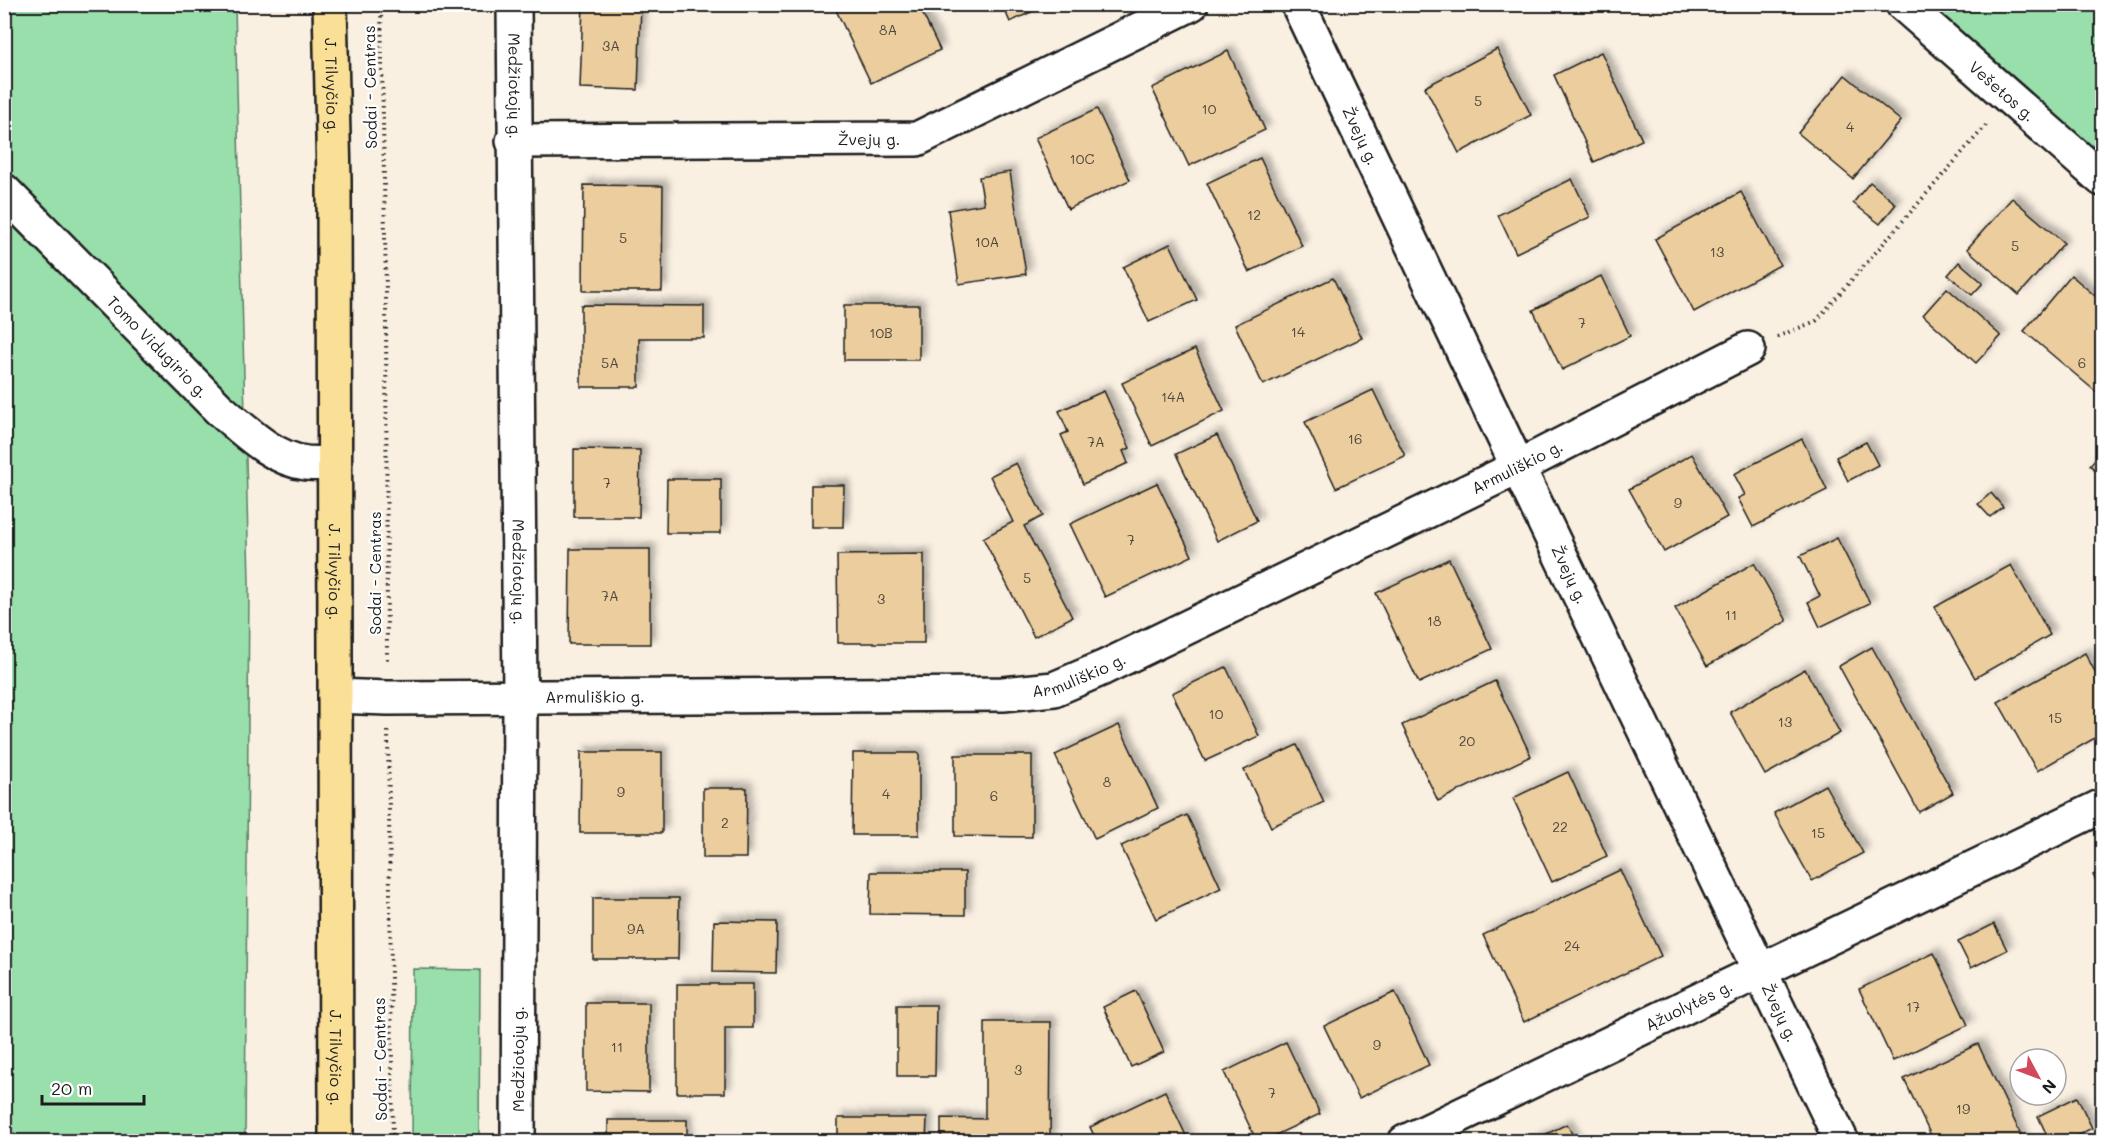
<svg xmlns="http://www.w3.org/2000/svg" width="2107" height="1146" font-family="Mali,sans-serif">
	<defs>
		<filter id="shadow"><feDropShadow dx="5.5" dy="-5.5" stdDeviation="3" flood-color="#0004"/></filter>
	</defs>
	<rect width="100%" height="100%" fill="#f9f0e2"/>
	<filter id="ink" filterUnits="userSpaceOnUse"><feTurbulence type="fractalNoise" baseFrequency=".0167" numOctaves="2"/><feDisplacementMap in="SourceGraphic" scale="12" xChannelSelector="R" yChannelSelector="G"/><feConvolveMatrix kernelMatrix="1 2 1 2 8 2 1 2 1" color-interpolation-filters="sRGB"/></filter>
	<g filter="url(#ink)">
		<g fill="#98dfac" stroke="#5a7e64" stroke-width="1.5">
			<polygon points="5,5 235,5 249,582 245,1141 5,1142"/>
			<polygon points="1923,5 2102,5 2102,162"/>
			<polygon points="413,969 480,970 479,1141 412,1141"/>
		</g>
		<g fill="#ebcd9e" stroke="#1c1c1c" stroke-width="1.5" filter="url(#shadow)">
			<polygon points="583,4 641,4 638,90 580,88"/>
			<polygon points="848,4 918,4 940,50 871,83 836,10"/>
			<polygon points="1002,4 1048,4 1010,22"/>
			<polygon points="1497,49 1531,115 1459,153 1425,87"/>
			<polygon points="1228,51 1265,130 1189,166 1152,88"/>
			<polygon points="1601,52 1642,140 1594,162 1554,75"/>
			<polygon points="1845,75 1901,121 1853,179 1798,133"/>
			<polygon points="1097,109 1130,180 1068,209 1035,138"/>
			<polygon points="1260,158 1302,246 1249,272 1207,183"/>
			<polygon points="1010,172 1026,274 959,284 948,210 984,204 979,177"/>
			<polygon points="1572,179 1590,217 1516,253 1498,215"/>
			<polygon points="1870,182 1896,204 1880,224 1853,203"/>
			<polygon points="584,185 663,186 662,291 583,291"/>
			<polygon points="1741,192 1780,265 1694,312 1655,239"/>
			<polygon points="2012,198 2064,243 2019,295 1967,249"/>
			<polygon points="1170,244 1197,300 1149,322 1123,267"/>
			<polygon points="1959,262 1983,283 1972,295 1948,275"/>
			<polygon points="2071,275 2102,302 2102,397 2024,331"/>
			<polygon points="1601,276 1630,336 1562,370 1533,310"/>
			<polygon points="1333,278 1362,338 1263,385 1235,325"/>
			<polygon points="1947,288 2001,336 1976,363 1923,315"/>
			<polygon points="581,305 704,306 704,338 639,338 639,387 581,387"/>
			<rect x="844" y="305" width="75" height="55"/>
			<polygon points="1195,349 1224,411 1152,446 1122,383"/>
			<polygon points="1373,390 1405,456 1336,488 1305,422"/>
			<polygon points="1104,391 1130,448 1123,451 1128,463 1083,484 1061,435 1068,432 1059,411"/>
			<polygon points="1217,435 1257,521 1217,541 1176,454"/>
			<polygon points="1802,439 1827,490 1753,527 1738,498 1745,495 1734,474"/>
			<polygon points="1866,442 1878,465 1848,481 1836,457"/>
			<polygon points="574,449 640,450 639,517 574,517"/>
			<polygon points="2102,451 2102,476 2090,465"/>
			<polygon points="1692,454 1727,517 1664,552 1629,489"/>
			<polygon points="1016,463 1043,516 1024,526 1072,617 1034,637 983,538 1013,522 990,476"/>
			<polygon points="667,479 721,479 721,533 666,533"/>
			<polygon points="1157,483 1192,556 1105,597 1070,524"/>
			<polygon points="811,485 844,485 843,527 811,527"/>
			<polygon points="1991,493 2003,507 1990,517 1978,504"/>
			<polygon points="1837,538 1870,603 1820,627 1808,602 1820,596 1800,556"/>
			<polygon points="570,549 650,549 650,644 569,644"/>
			<polygon points="924,554 924,643 838,643 837,555"/>
			<polygon points="1449,559 1492,649 1419,683 1376,593"/>
			<polygon points="1754,563 1787,621 1707,666 1675,608"/>
			<polygon points="2011,565 2050,635 1975,678 1935,607"/>
			<polygon points="1872,647 1953,793 1919,812 1839,666"/>
			<polygon points="2085,653 2102,685 2102,734 2037,771 1998,702"/>
			<polygon points="1226,667 1259,736 1205,761 1172,693"/>
			<polygon points="1805,669 1840,733 1765,775 1730,712"/>
			<polygon points="1495,681 1531,756 1438,801 1402,725"/>
			<polygon points="1119,725 1158,808 1095,839 1055,755"/>
			<polygon points="1297,745 1324,802 1271,827 1244,770"/>
			<polygon points="581,752 662,752 662,833 580,833"/>
			<polygon points="853,753 919,753 919,835 852,835"/>
			<polygon points="955,755 1032,755 1032,837 955,836"/>
			<polygon points="1568,772 1607,856 1552,882 1513,798"/>
			<polygon points="1825,785 1863,853 1812,881 1774,813"/>
			<polygon points="703,788 747,788 746,858 703,858"/>
			<polygon points="1187,815 1221,888 1156,919 1121,846"/>
			<polygon points="1620,870 1661,956 1524,1022 1483,935"/>
			<polygon points="2102,870 2102,892 2093,875"/>
			<polygon points="871,872 965,872 965,915 870,914"/>
			<polygon points="593,898 679,898 678,959 593,959"/>
			<polygon points="714,921 777,922 776,973 713,972"/>
			<polygon points="1994,924 2007,950 1971,968 1958,942"/>
			<polygon points="1934,953 1968,1025 1893,1061 1859,989"/>
			<polygon points="677,984 753,984 753,1028 725,1028 725,1093 677,1093"/>
			<polygon points="1136,991 1164,1052 1131,1067 1103,1007"/>
			<polygon points="1395,992 1429,1065 1359,1098 1324,1026"/>
			<polygon points="586,1003 649,1003 649,1092 586,1091"/>
			<polygon points="897,1005 936,1005 935,1076 897,1076"/>
			<polygon points="985,1022 1051,1022 1050,1142 941,1142 941,1118 985,1119"/>
			<polygon points="1286,1042 1320,1114 1261,1142 1257,1142 1224,1072"/>
			<polygon points="1978,1044 2023,1139 2017,1142 1934,1142 1904,1079"/>
			<polygon points="1165,1091 1189,1142 1097,1142 1090,1127"/>
			<polygon points="2077,1097 2092,1128 2065,1142 2050,1142 2038,1116"/>
			<polygon points="838,1118 927,1118 926,1142 838,1142"/>
			<rect x="608" y="1120" width="79" height="22"/>
			<polygon points="1567,1124 1576,1142 1530,1142"/>
		</g>
		<g fill="none" stroke-linecap="round" stroke-linejoin="round">
			<defs>
				<g id="minor">
					<path id="s1" d="M514 4 520 697 518 1142"/>
					<path id="s2" d="M1298 4 1518 467 1842 1142"/>
					<path id="s3" d="M1903 4 2102 179"/>
					<path id="s4" d="M513 141 917 139 1191 4"/>
					<path id="s5" d="M4 191 219 409C243 429 272 459 306 463 315 464 325 463 334 464"/>
					<path id="s6" d="M335 696 387 698 1003 694 1054 689 1103 668 1518 467 1748 349"/>
					<path id="s7" d="M1405 1142 2102 806"/>
				</g>
				<g id="primary">
					<path id="s8" d="M330 4 334 180 336 1142"/>
				</g>
			</defs>
			<use href="#minor" stroke="#1c1c1c" stroke-width="38"/>
			<use href="#primary" stroke="#1c1c1c" stroke-width="38"/>
			<g stroke="#1c1c1c" stroke-width="4" stroke-dasharray="1.5 4.5" stroke-linecap="butt">
				<polyline points="381,4 386,293 387,664"/>
				<polyline points="1777,337 1816,321 1988,123"/>
				<polyline points="388,731 393,1142"/>
			</g>
			<use href="#minor" stroke="#fff" stroke-width="33"/>
			<use href="#primary" stroke="#fadf96" stroke-width="33"/>
		</g>
	</g>
	<g text-anchor="middle" stroke-width="4.5" stroke-linejoin="round" paint-order="stroke">
		<g font-size="14" fill="#50483c">
			<text x="888" y="35">8A</text>
			<text x="611" y="51">3A</text>
			<text x="1478" y="106">5</text>
			<text x="1209" y="114">10</text>
			<text x="1850" y="132">4</text>
			<text x="1082" y="164">10C</text>
			<text x="1254" y="220">12</text>
			<text x="623" y="243">5</text>
			<text x="987" y="247">10A</text>
			<text x="2015" y="251">5</text>
			<text x="1717" y="257">13</text>
			<text x="1582" y="328">7</text>
			<text x="1298" y="337">14</text>
			<text x="881" y="338">10B</text>
			<text x="610" y="368">5A</text>
			<text x="2082" y="368">6</text>
			<text x="1173" y="402">14A</text>
			<text x="1355" y="444">16</text>
			<text x="1096" y="447">7A</text>
			<text x="607" y="488">7</text>
			<text x="1678" y="508">9</text>
			<text x="1131" y="545">7</text>
			<text x="1027" y="583">5</text>
			<text x="610" y="601">7A</text>
			<text x="881" y="604">3</text>
			<text x="1731" y="620">11</text>
			<text x="1434" y="626">18</text>
			<text x="1216" y="719">10</text>
			<text x="2055" y="723">15</text>
			<text x="1785" y="727">13</text>
			<text x="1467" y="746">20</text>
			<text x="1107" y="787">8</text>
			<text x="621" y="797">9</text>
			<text x="886" y="799">4</text>
			<text x="994" y="801">6</text>
			<text x="725" y="828">2</text>
			<text x="1560" y="832">22</text>
			<text x="1818" y="838">15</text>
			<text x="636" y="934">9A</text>
			<text x="1572" y="951">24</text>
			<text x="1913" y="1012">17</text>
			<text x="1377" y="1050">9</text>
			<text x="617" y="1052">11</text>
			<text x="1018" y="1075">3</text>
			<text x="1272" y="1098">7</text>
			<text x="1963" y="1114">19</text>
		</g>
		<g font-size="16" fill="#1c1c1c" stroke="#fff">
			<text dy="6" stroke="none"><textPath href="#s8" startOffset="82">J. Tilvyčio g.</textPath></text>
			<text transform="translate(370 87) rotate(-91)" y="6">Sodai - Centras</text>
			<text dy="6" stroke="none"><textPath href="#s1" startOffset="82">Medžiotojų g.</textPath></text>
			<text dy="6" stroke="none"><textPath href="#s3" startOffset="132">Vešetos g.</textPath></text>
			<text dy="6" stroke="none"><textPath href="#s2" startOffset="146">Žvejų g.</textPath></text>
			<text dy="6" stroke="none"><textPath href="#s4" startOffset="356">Žvejų g.</textPath></text>
			<text dy="6" stroke="none"><textPath href="#s5" startOffset="219">Tomo Vidugirio g.</textPath></text>
			<text dy="6" stroke="none"><textPath href="#s6" startOffset="1233">Armuliškio g.</textPath></text>
			<text dy="6" stroke="none"><textPath href="#s8" startOffset="568">J. Tilvyčio g.</textPath></text>
			<text transform="translate(375 573) rotate(-90)" y="6">Sodai - Centras</text>
			<text dy="6" stroke="none"><textPath href="#s1" startOffset="568">Medžiotojų g.</textPath></text>
			<text dy="6" stroke="none"><textPath href="#s2" startOffset="632">Žvejų g.</textPath></text>
			<text dy="6" stroke="none"><textPath href="#s6" startOffset="747">Armuliškio g.</textPath></text>
			<text dy="6" stroke="none"><textPath href="#s6" startOffset="260">Armuliškio g.</textPath></text>
			<text dy="6" stroke="none"><textPath href="#s7" startOffset="315">Ąžuolytės g.</textPath></text>
			<text dy="6" stroke="none"><textPath href="#s2" startOffset="1118">Žvejų g.</textPath></text>
			<text dy="6" stroke="none"><textPath href="#s8" startOffset="1054">J. Tilvyčio g.</textPath></text>
			<text transform="translate(380 1059) rotate(-91)" y="6">Sodai - Centras</text>
			<text transform="translate(518 1059) rotate(-90)" y="6">Medžiotojų g.</text>
		</g>
	</g>
	<rect width="2107" height="1146" fill="none" stroke="#fff" stroke-width="24"/>
	<rect x="12" y="12" width="2083" height="1122" fill="none" stroke="#1c1c1c" stroke-width="2" filter="url(#ink)"/>
	<g transform="translate(2038 1077) rotate(131)"><circle r="28" fill="#ffffff" stroke="#a4a4a4" stroke-width="1.5"/>
	<path d="M0-4.5L10 22L0 15L-10 22Z" fill="#d1495b"/>
	<text y="-9" font-size="16" font-weight="bold" text-anchor="middle" fill="#1c1c1c">N</text>
	</g>
	<path d="M42 1095v9h102v-9" fill="none" stroke="#1c1c1c" stroke-width="3"/>
	<text x="51" y="1095" font-size="18" fill="#1c1c1c" stroke="#ffffff" stroke-width="4.5" paint-order="stroke">20 m</text>
</svg>
